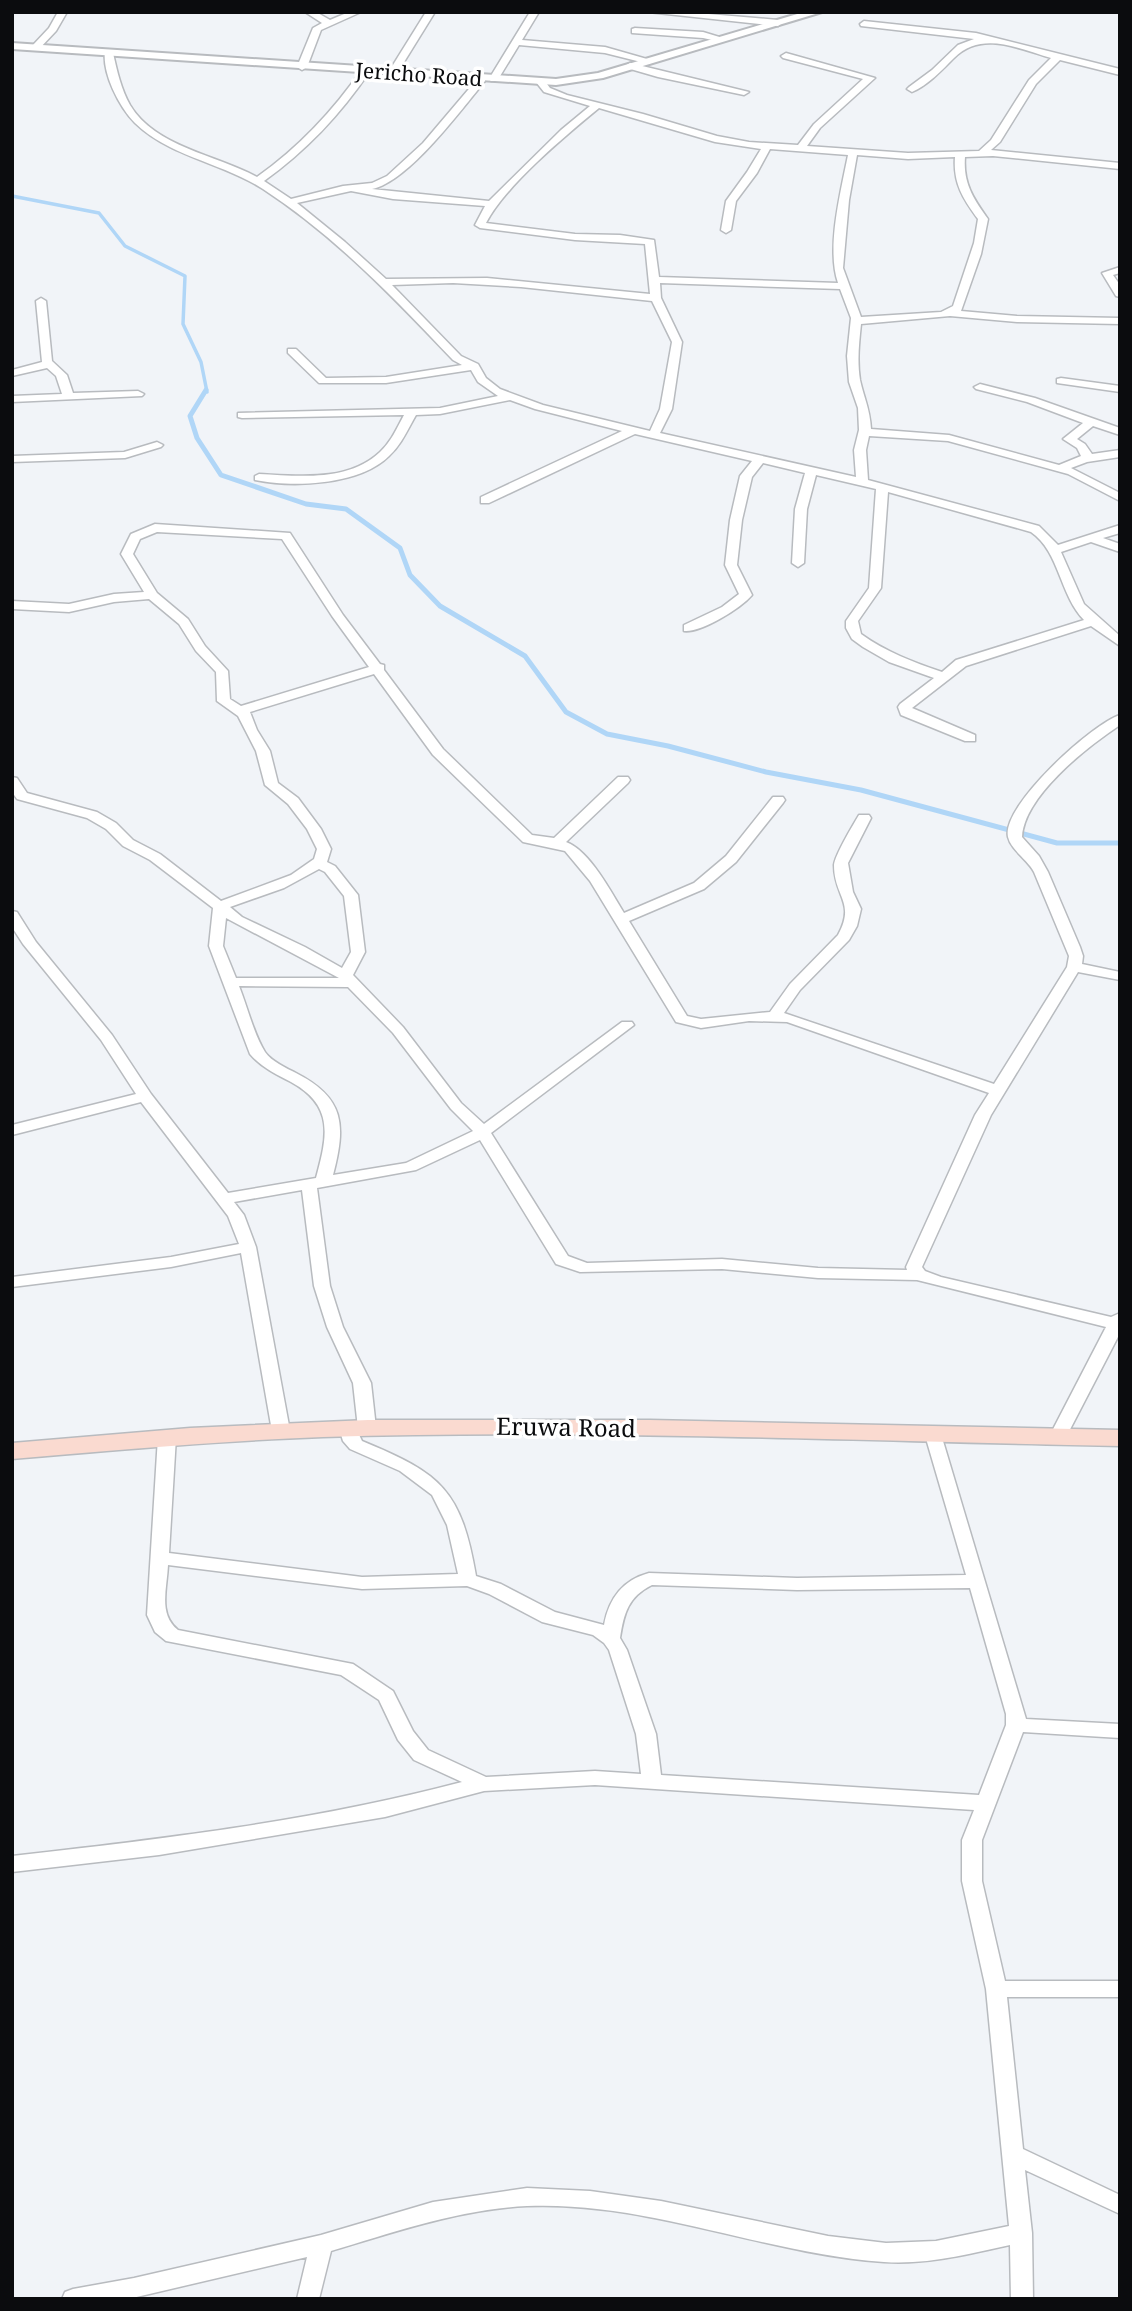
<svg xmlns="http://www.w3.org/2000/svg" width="1132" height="2311" font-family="'Noto Serif',serif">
	<rect width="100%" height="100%" fill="#f1f4f8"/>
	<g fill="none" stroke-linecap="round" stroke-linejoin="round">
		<polyline stroke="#b0d6f7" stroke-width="3.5" points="12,196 99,213 125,246 185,276 183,324 201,362 207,392"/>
		<polyline stroke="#b0d6f7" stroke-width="5" points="206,390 190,416 197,438 221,475 306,504 346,509 400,548 410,575 440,606 525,656 566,712 607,734 668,746 766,772 861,790 1057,843 1120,843"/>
		<defs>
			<g id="minor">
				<polygon points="58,12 67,12 56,31 39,49 33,49 33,45 49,28"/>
				<polygon points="305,12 316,12 330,20 349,12 361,12 321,30 307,67 302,70 297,67 313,28 322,23"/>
				<polygon points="426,12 435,12 396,75 390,75 388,73"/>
				<polygon points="530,12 539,12 522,40 605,47 654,61 649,64 605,53 519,45 497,81 491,81 489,79"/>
				<polygon points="648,12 685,12 778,20 782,23 778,26"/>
				<path d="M864 21 976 33 1120 69V75L1060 60 1036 84 1000 142 991 150 1120 163V169L993 156 965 157C963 183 973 198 988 219L981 254 961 311 1017 316 1120 318V324L1017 322 950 316 861 324C859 343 857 361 860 380 864 398 870 409 871 429L949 435 1059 465 1081 456 1077 448 1063 439 1083 423 1027 402 976 389 974 387 980 384 1035 398 1120 428V435L1093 426 1077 439 1085 444 1092 454 1120 450V457L1087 462 1071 468 1120 493V501L1068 474 948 441 869 436 866 450 868 480 1039 526 1058 545 1120 525V533L1103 538 1120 544V552L1091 542 1061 552 1084 604 1120 636V646L1091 626 966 666 912 708 975 735V741H965L901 715 898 707 900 704 934 678 889 662 863 647 852 639 846 628V621L869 588 876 489 816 475 807 509 804 563 798 567 792 563 795 509 805 473 763 463 752 477 742 520 737 565 752 595C741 608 701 633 684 631V625L722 607 739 594 725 565 730 520 740 476 752 461 635 434 489 503H481V497L622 431 535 409 510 400 440 414 416 415C408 429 401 445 389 456 360 485 294 488 255 480V476L259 474C300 476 348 482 380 452 391 442 397 428 404 415L242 418 238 417V413L440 408 498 396 478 382 471 370 386 383H319L288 353V349H296L326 378 386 377 462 365 453 360C394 298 335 236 263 189 223 163 170 157 135 123 119 107 102 73 105 51L113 53C117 71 121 89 130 105 155 147 217 155 257 177 299 147 333 111 362 69H368L370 71C341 114 306 151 264 181L291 199 343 186 372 183 387 176 423 143 479 77H485V81C461 110 408 182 372 189L489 201 561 130 590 106 544 92 536 82 538 80H544L550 88 567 95 643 114 717 136 749 142 798 145 814 124 863 79 783 58 781 56 786 53 875 78 820 128 807 146 908 153 979 151 991 140 1029 80 1051 58C1019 49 982 30 954 58 942 70 928 85 912 92L907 89 909 87 932 70 958 45 974 39 861 26 860 24ZM599 108 715 142 761 149 747 172 726 201 721 230 726 233 731 230 736 201 757 173 770 149 848 155C841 191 826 248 838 283L659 277 654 240 620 235 575 234 486 223C506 185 565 136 599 108ZM857 155 908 159 955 157C953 183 963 199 978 219L974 243 953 306 941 312 861 317 843 268 849 200ZM351 191 393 199 485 206 475 225 480 228 575 240 645 244 650 294 487 278 386 279 345 242 297 203ZM453 283 521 287 652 301 672 342 660 409 650 431 543 405 500 389 486 378 478 364 461 356 392 285ZM660 283 840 289 851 318 847 356 849 382 858 408 859 430 854 450 856 477 660 433 672 409 682 342 661 298ZM888 492 1031 532C1060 552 1059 594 1084 620L956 660 942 672C913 662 886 652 861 634L858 621 881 588Z"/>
				<polygon points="635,28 703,32 726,39 721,42 703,38 632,33 632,29"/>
				<polygon points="630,63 749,92 744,95 658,77 627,68 625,66"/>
				<polygon points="1120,267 1120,273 1113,275 1120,285 1120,297 1116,296 1102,273"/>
				<polygon points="41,298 46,301 52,361 67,375 73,393 138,391 144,394 142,396 12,402 12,396 62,394 56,376 47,368 12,376 12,370 42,362 36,301"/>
				<polygon points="1061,378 1120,386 1120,392 1057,383 1057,379"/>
				<polygon points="157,442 163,445 161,447 125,458 12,462 12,456 124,452"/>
				<path d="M155 524 290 533 343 615 380 664 384 665V670L443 749 532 835 554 838 618 777H628L630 780 628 783 566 842C590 851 611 892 624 913L694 883 726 856 773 797H783L785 800 783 803 736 862 704 889 629 921 687 1016 701 1019 770 1012 790 984 838 935C856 902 834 897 834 865 835 855 853 825 859 815H869L871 818 848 863 853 892 861 909 857 926 849 940 800 990 784 1013 994 1084 1067 967 1069 956 1034 872C1028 860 1011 850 1008 837 1001 806 1092 724 1120 715V725C1087 747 1024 796 1022 837L1039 856 1048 872 1080 947 1083 956 1082 964 1120 972V980L1078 972 991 1115 922 1267 925 1271 941 1277 1111 1317 1120 1313V1333L1064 1441H1052L1049 1437 1106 1327 917 1280 818 1278 722 1269 580 1272 556 1264 480 1140 416 1170 317 1188 330 1286 343 1327 371 1383 376 1428 373 1432H361L358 1428 353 1383 327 1327 314 1286 302 1190 234 1202 244 1215 256 1247 290 1431 287 1435H275L272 1431 241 1253 171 1267 12 1287V1277L171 1257 239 1244 228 1216 141 1102 12 1135V1125L136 1094 101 1040 23 944 12 927V911L17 912 36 942 112 1035 151 1094 228 1193 316 1178C327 1137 335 1106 291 1082 277 1075 261 1067 250 1054L209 946 213 908 150 860 123 846 106 829 87 818 17 799 12 792V777L17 778 27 793 97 812 116 823 133 840 160 854 221 901 291 875 314 859 317 849 307 829 288 804 265 785 256 751 238 716 217 701 216 672 196 651 179 624 149 599 114 602 69 612 12 609V601L69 604 114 594 144 592 121 554 131 534ZM157 532 282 539 332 616 369 667 241 706 230 699 228 671 205 646 188 619 157 593 133 554 140 539ZM374 674 433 755 523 842 565 851 590 881 676 1022 701 1028 749 1021 787 1022 989 1093 975 1115 906 1267 907 1270 818 1268 722 1259 587 1263 568 1256 491 1133 634 1025 632 1022H622L484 1124 461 1103 403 1027 353 975 365 952 358 895 335 866 327 862 331 849 321 829 298 798 278 783 270 751 257 730 250 712ZM319 869 325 872 344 896 351 952 342 968 305 947 242 917 230 907 284 888ZM226 918 339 978H236L223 946ZM239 986 348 987 393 1033 451 1109 473 1131 406 1163 333 1175C346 1125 345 1098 296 1073 286 1068 271 1061 265 1052 254 1035 247 1006 239 986Z"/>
				<path d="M348 1422 354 1424 362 1441C442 1474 461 1490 476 1576L501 1584 555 1612 604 1625C609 1598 623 1580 649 1573L797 1578 966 1575 925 1435 928 1431H940L1026 1719 1120 1724V1738L1023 1732 982 1840V1881L1005 1981H1120V1997H1007L1023 2149 1120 2195V2214L1025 2170 1032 2233 1033 2299H1011L1010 2245C969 2254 927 2265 884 2262 764 2254 649 2201 527 2206 461 2209 394 2232 331 2251L319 2299H297L307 2257 128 2299H62L65 2292 73 2289 134 2278 321 2235 433 2202 527 2188 590 2191 661 2201 828 2236 886 2243 936 2241 1009 2226 986 1989 962 1881V1840L974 1810 595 1785 484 1791 385 1817 159 1855 12 1872V1856C163 1839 315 1821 462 1782L414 1760 398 1740 379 1700 341 1675 166 1641 155 1632 147 1615 158 1437 161 1433H173L176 1437 169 1553 362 1577 458 1574 447 1525 432 1495 400 1471 350 1449 343 1441 339 1428 342 1424ZM168 1565 362 1589 467 1586 489 1594 542 1622 593 1635 604 1643 609 1650 636 1734 641 1774 595 1771 486 1777 428 1750 413 1731 393 1691 353 1664 178 1630C158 1614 167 1589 168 1565ZM652 1585 797 1590 970 1588 1006 1714V1725L979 1795 661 1775 656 1734 627 1650 620 1638C624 1613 628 1597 652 1585Z"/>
			</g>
			<polygon id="tertiary" points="804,12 822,12 603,78 556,85 12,49 12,43 556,79 598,73"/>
			<path id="secondary" d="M368 1420H650L1120 1430V1446C855 1441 589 1429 323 1437 219 1441 116 1450 12 1459V1443L190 1428Z"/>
		</defs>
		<use href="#minor" stroke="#b8bbbf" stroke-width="3"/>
		<use href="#tertiary" stroke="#b8bbbf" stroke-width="4"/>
		<use href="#secondary" stroke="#b8bbbf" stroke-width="3"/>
		<use href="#minor" fill="#fff" fill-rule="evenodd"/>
		<use href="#tertiary" fill="#fff" fill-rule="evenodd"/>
		<use href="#secondary" fill="#fadad0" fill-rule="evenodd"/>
	</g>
	<g text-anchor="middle" stroke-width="7" stroke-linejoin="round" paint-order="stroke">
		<g font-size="21" fill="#0b0c0e" stroke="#fff">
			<text transform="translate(419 75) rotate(4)" y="7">Jericho Road</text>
		</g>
		<g font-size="24" fill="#0b0c0e" stroke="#fff">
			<text transform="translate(566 1428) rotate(1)" y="8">Eruwa Road</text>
		</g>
	</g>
	<rect width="1132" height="2311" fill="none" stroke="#0b0c0e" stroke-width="28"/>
</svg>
